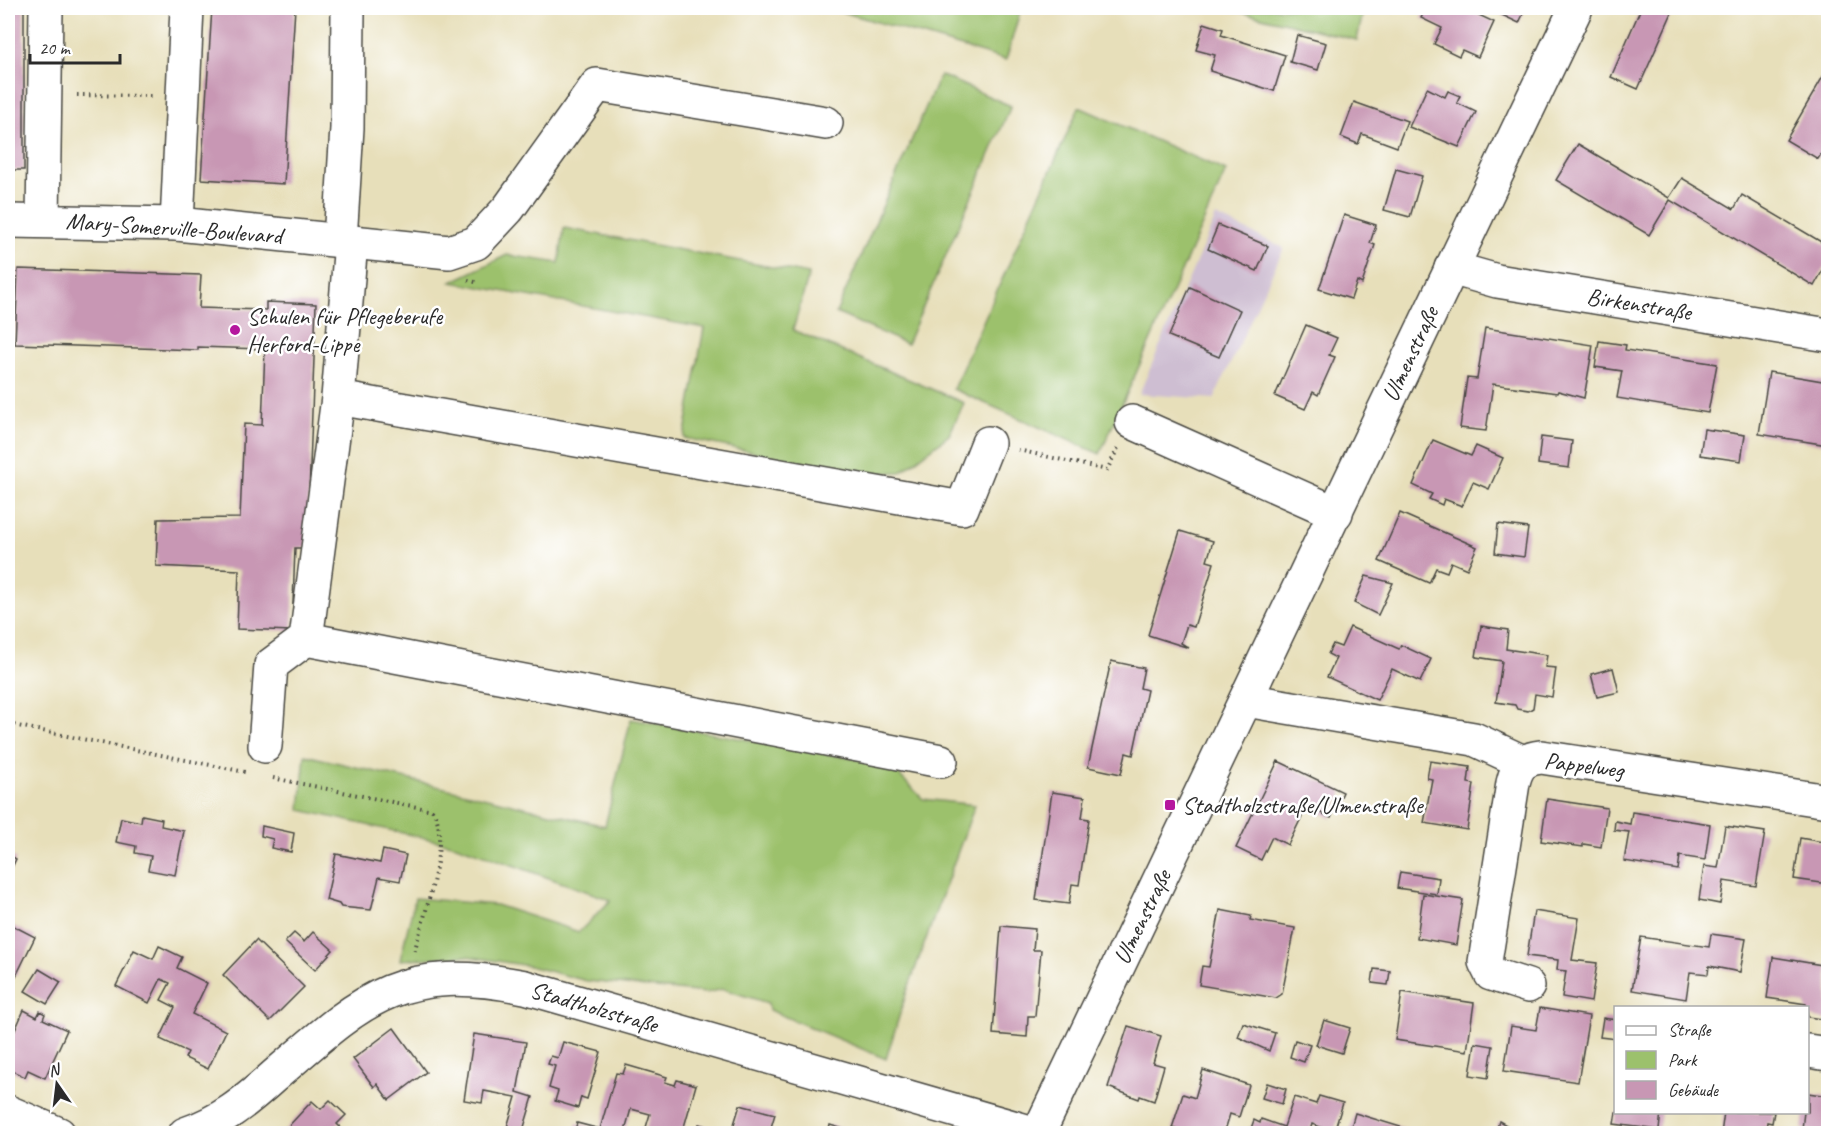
<svg xmlns="http://www.w3.org/2000/svg" width="1836" height="1141" font-family="Caveat,sans-serif">
	<rect width="100%" height="100%" fill="#fff"/>
	<filter id="ink" filterUnits="userSpaceOnUse"><feTurbulence type="fractalNoise" baseFrequency=".0167" numOctaves="2"/><feDisplacementMap in="SourceGraphic" scale="12" xChannelSelector="R" yChannelSelector="G"/><feConvolveMatrix kernelMatrix="1 2 1 2 8 2 1 2 1" color-interpolation-filters="sRGB"/></filter>
	<filter id="wash" filterUnits="userSpaceOnUse"><feTurbulence type="fractalNoise" baseFrequency=".008" numOctaves="4" result="noise"/><feDisplacementMap in="SourceGraphic" scale="24" xChannelSelector="R" yChannelSelector="G"/><feGaussianBlur stdDeviation="1.35" result="paint"/><feColorMatrix in="noise" values="0 0 0 0 0 0 0 0 0 0 0 0 0 0 0 0 0 1.4 0 .05"/><feComposite in="paint" operator="in"/></filter>
	<g filter="url(#wash)">
		<rect width="100%" height="100%" fill="#e7dfba"/>
		<polygon fill="#cebed2" points="1216,216 1284,248 1214,399 1139,394"/>
		<g fill="#9cc16c" stroke="#64764c" stroke-width="1.5">
			<polygon points="829,8 1021,8 1006,60"/>
			<polygon points="1224,8 1364,8 1357,40"/>
			<polygon points="940,75 1011,106 907,344 836,313"/>
			<polygon points="1079,107 1226,171 1100,454 953,389"/>
			<polygon points="564,228 809,274 793,330 964,403 949,435 901,472 860,474 684,438 704,328 451,282 507,255 559,263"/>
			<polygon points="631,719 889,765 923,799 975,805 906,994 886,1059 769,1010 768,1003 723,989 706,993 587,981 529,966 466,956 400,960 415,898 496,905 579,932 611,900 456,845 300,810 305,755 605,826"/>
		</g>
		<g id="blocks">
			<g fill="#c897b4">
				<rect x="8" y="8" width="16" height="162"/>
				<polygon points="212,8 295,8 284,184 201,179"/>
				<polygon points="1426,8 1464,8 1494,22 1478,57 1462,50 1459,56 1434,44 1442,28 1421,18"/>
				<polygon points="1487,8 1526,8 1519,23"/>
				<polygon points="1641,8 1674,8 1638,89 1611,77"/>
				<polygon points="1204,23 1223,29 1221,35 1285,55 1274,91 1210,71 1215,55 1196,50"/>
				<polygon points="1297,35 1326,43 1318,70 1290,62"/>
				<polygon points="1828,68 1828,143 1818,159 1786,140"/>
				<polygon points="1427,88 1445,97 1448,91 1460,96 1457,103 1476,112 1459,147 1409,127"/>
				<polygon points="1354,102 1407,121 1397,147 1362,134 1358,144 1341,137"/>
				<polygon points="1578,144 1669,198 1682,178 1734,209 1742,195 1828,246 1828,261 1814,286 1670,200 1649,235 1556,180"/>
				<polygon points="1396,169 1422,176 1410,217 1384,210"/>
				<polygon points="1344,215 1376,225 1370,243 1375,245 1362,284 1357,281 1351,299 1319,289"/>
				<polygon points="1218,225 1268,246 1257,271 1208,249"/>
				<polygon points="18,269 201,275 199,308 266,310 266,302 316,304 307,548 295,548 292,631 237,629 239,570 156,566 158,519 240,518 244,424 262,425 265,349 198,347 198,350 15,344"/>
				<polygon points="1190,287 1240,310 1219,357 1169,336"/>
				<polygon points="1306,325 1337,338 1329,355 1335,357 1318,395 1313,392 1305,409 1275,396"/>
				<polygon points="1485,328 1593,345 1584,398 1558,391 1557,393 1493,384 1486,431 1460,428 1467,378 1477,379"/>
				<polygon points="1599,341 1626,345 1625,350 1717,364 1708,413 1617,398 1622,371 1595,367"/>
				<polygon points="1769,372 1828,382 1828,445 1759,434"/>
				<polygon points="1704,429 1745,435 1741,461 1700,455"/>
				<polygon points="1541,437 1572,441 1569,468 1538,464"/>
				<polygon points="1433,440 1471,456 1476,446 1503,458 1489,489 1473,482 1462,506 1444,499 1442,505 1429,499 1432,494 1413,485"/>
				<polygon points="1400,513 1477,547 1467,569 1451,562 1447,572 1436,568 1429,583 1379,561"/>
				<polygon points="1498,524 1528,528 1524,557 1495,553"/>
				<polygon points="1180,531 1213,541 1207,561 1214,563 1194,627 1187,625 1181,643 1189,648 1148,635"/>
				<polygon points="1366,576 1393,583 1378,615 1354,603"/>
				<polygon points="1481,626 1508,630 1506,649 1547,655 1545,667 1556,668 1552,697 1535,694 1533,708 1528,711 1517,709 1515,705 1496,702 1502,661 1476,657"/>
				<polygon points="1350,627 1399,649 1401,645 1431,659 1420,682 1392,669 1377,700 1327,677 1336,658 1328,654 1333,644 1341,647"/>
				<polygon points="1111,661 1144,668 1140,688 1147,690 1133,755 1126,753 1121,774 1088,767"/>
				<polygon points="1613,668 1619,692 1597,697 1591,674"/>
				<polygon points="1278,761 1343,792 1331,818 1307,806 1288,845 1272,837 1261,860 1236,848"/>
				<polygon points="1430,761 1470,767 1468,783 1474,784 1467,830 1424,823 1432,779 1427,778"/>
				<polygon points="1052,792 1085,797 1082,818 1089,819 1079,885 1072,884 1069,904 1036,900"/>
				<polygon points="1547,799 1607,808 1601,847 1583,844 1583,847 1541,841"/>
				<polygon points="1632,812 1710,824 1705,860 1680,856 1678,870 1624,861 1629,832 1614,830 1615,821 1630,824"/>
				<polygon points="142,815 162,819 161,826 184,831 175,875 148,870 151,856 135,853 136,846 116,842 121,818 141,822"/>
				<polygon points="262,826 294,833 291,852 271,848 273,839 261,836"/>
				<polygon points="1725,826 1765,832 1756,886 1724,881 1720,904 1699,900 1704,866 1718,868"/>
				<polygon points="1800,838 1828,843 1828,884 1794,879"/>
				<polygon points="383,850 406,855 400,881 379,877 371,910 341,907 339,904 326,900 336,854 380,863"/>
				<polygon points="8,854 16,859 8,876"/>
				<polygon points="1400,872 1439,878 1437,894 1397,888"/>
				<polygon points="1423,894 1463,900 1456,945 1417,938"/>
				<polygon points="1220,910 1251,916 1250,920 1295,928 1282,994 1276,998 1199,985 1202,966 1209,967"/>
				<polygon points="1534,911 1579,918 1572,960 1597,963 1591,1002 1562,997 1566,971 1557,970 1558,960 1527,956"/>
				<polygon points="8,923 35,937 16,976 8,972"/>
				<polygon points="1001,926 1035,929 1033,950 1041,950 1035,1016 1028,1016 1027,1037 993,1034"/>
				<polygon points="313,932 333,950 315,970 285,942 294,933 304,942"/>
				<polygon points="1711,934 1746,939 1740,972 1709,966 1708,974 1690,972 1686,999 1632,990 1641,937 1709,947"/>
				<polygon points="256,940 304,987 270,1021 223,975"/>
				<polygon points="159,946 182,957 177,968 207,983 192,1014 226,1031 208,1069 185,1058 188,1052 160,1039 175,1007 161,1000 170,983 161,979 149,1003 116,986 134,950 153,959"/>
				<polygon points="1773,957 1828,966 1828,1020 1808,1017 1806,1004 1767,998"/>
				<polygon points="39,969 61,982 47,1004 25,991"/>
				<polygon points="1374,969 1390,971 1388,985 1372,983"/>
				<polygon points="1402,992 1474,1003 1467,1051 1395,1040"/>
				<polygon points="1540,1008 1589,1016 1578,1082 1504,1071 1511,1026 1536,1030"/>
				<polygon points="24,1010 37,1017 40,1011 45,1014 43,1019 67,1030 45,1078 28,1070 25,1077 8,1069 11,1062 8,1061 8,1046"/>
				<polygon points="1603,1018 1616,1020 1616,1039 1600,1037"/>
				<polygon points="1324,1020 1350,1028 1342,1053 1316,1045"/>
				<polygon points="1243,1023 1275,1033 1269,1051 1238,1037"/>
				<polygon points="1128,1026 1161,1036 1153,1063 1164,1066 1154,1101 1140,1096 1139,1099 1108,1087"/>
				<polygon points="394,1028 426,1072 389,1100 377,1084 374,1087 353,1059"/>
				<polygon points="474,1034 526,1042 517,1092 533,1097 522,1134 505,1134 516,1097 484,1091 482,1103 464,1100"/>
				<polygon points="1295,1040 1310,1045 1304,1062 1290,1057"/>
				<polygon points="563,1042 601,1052 587,1099 581,1097 578,1108 555,1101 558,1091 549,1088 555,1066 548,1064 551,1056 558,1058"/>
				<polygon points="1475,1043 1493,1046 1488,1078 1470,1075"/>
				<polygon points="626,1065 667,1077 665,1082 675,1085 677,1080 696,1085 682,1134 644,1134 650,1114 631,1109 624,1134 574,1134 577,1123 600,1129 616,1073 623,1074"/>
				<polygon points="1203,1070 1249,1085 1239,1117 1230,1114 1224,1134 1190,1134 1172,1128 1183,1094 1195,1098"/>
				<polygon points="1267,1083 1286,1089 1282,1104 1262,1098"/>
				<polygon points="1808,1093 1828,1096 1828,1134 1802,1129 1804,1112 1808,1112"/>
				<polygon points="1319,1096 1343,1103 1334,1132 1312,1124 1309,1134 1249,1134 1254,1120 1260,1123 1261,1119 1284,1127 1294,1097 1316,1104"/>
				<polygon points="330,1100 346,1115 337,1124 347,1134 283,1132 312,1101 321,1109"/>
				<polygon points="740,1105 775,1114 769,1134 731,1134"/>
				<polygon points="1616,1112 1661,1112 1659,1130 1614,1124"/>
				<polygon points="1724,1112 1774,1112 1772,1123 1767,1122 1765,1134 1721,1134"/>
				<polygon points="1355,1113 1420,1133 1420,1134 1349,1134"/>
				<polygon points="1499,1121 1515,1130 1521,1134 1495,1134"/>
				<polygon points="699,1124 714,1128 713,1134 696,1134"/>
				<polygon points="830,1125 857,1133 857,1134 828,1134"/>
			</g>
		</g>
	</g>
	<g filter="url(#ink)">
		<use href="#blocks" fill-opacity="0" stroke="#474640" stroke-width="1.5"/>
		<g fill="none" stroke-linecap="round" stroke-linejoin="round">
			<defs>
				<g id="minor">
					<polyline points="43,220 46,8"/>
					<polyline points="8,221 177,224 449,252 476,243 508,209 597,85 826,123"/>
					<polyline points="177,224 187,8"/>
					<polyline points="340,240 347,128 348,8"/>
					<polyline points="1451,268 1497,281 1828,335"/>
					<polyline points="338,398 962,508 988,443"/>
					<polyline points="1132,422 1336,513"/>
					<polyline points="306,639 941,761"/>
					<polyline points="1246,700 1474,739 1523,762"/>
					<polyline points="265,746 271,665 306,639 338,398 351,242"/>
					<path d="M1528 986 1491 974 1485 962 1513 783C1517 766 1523 759 1541 757L1828 801"/>
					<polyline points="1808,1051 1828,1054"/>
					<polyline points="8,1112 59,1134"/>
					<path d="M185 1134C221 1122 245 1102 273 1077 363 999 399 962 525 987L1037 1134"/>
					<polyline points="1038,1134 1576,8"/>
				</g>
			</defs>
			<use href="#minor" stroke="#474640" stroke-width="36"/>
			<g stroke="#474640" stroke-width="4" stroke-dasharray="1.5 4.5" stroke-linecap="butt">
				<polyline points="77,95 153,96"/>
				<polyline points="468,280 479,283"/>
				<polyline points="1018,450 1107,470 1118,448"/>
				<polyline points="8,724 245,772"/>
				<path d="M273 778 432 810C453 835 422 921 414 953"/>
			</g>
			<use href="#minor" stroke="#fff" stroke-width="33"/>
		</g>
	</g>
	<g fill="#b5179e" stroke="#fff" stroke-width="2">
		<circle cx="235" cy="330" r="6"/>
		<rect x="1164" y="799" width="12" height="12" rx="3"/>
	</g>
	<g text-anchor="middle" stroke-width="5" stroke-linejoin="round" paint-order="stroke">
		<g font-size="24" fill="#2b2b2b" stroke="#fff">
			<text transform="translate(174 228) rotate(4)" y="8">Mary-Somerville-Boulevard</text>
			<text transform="translate(1639 304) rotate(9)" y="8">Birkenstraße</text>
			<text transform="translate(1410 354) rotate(-65)" y="8">Ulmenstraße</text>
			<text transform="translate(1584 765) rotate(7)" y="8">Pappelweg</text>
			<text transform="translate(1142 917) rotate(-64)" y="8">Ulmenstraße</text>
			<text transform="translate(594 1007) rotate(16)" y="8">Stadtholzstraße</text>
		</g>
		<g font-size="24" fill="#2b2b2b" stroke="#fff" text-anchor="start">
			<text x="247" y="324">Schulen für Pflegeberufe<tspan x="247" dy="28">Herford-Lippe</tspan></text>
			<text x="1182" y="813">Stadtholzstraße/Ulmenstraße</text>
		</g>
	</g>
	<rect width="1836" height="1141" fill="none" stroke="#fff" stroke-width="30"/>
	<rect x="1614" y="1006" width="195" height="108" fill="#ffffff" stroke="#aaaaaa" stroke-width="1.5"/>
	<rect x="1626" y="1026" width="30" height="9" fill="#ffffff" stroke="#aaaaaa" stroke-width="1.5"/>
	<text x="1668" y="1036" font-size="18" fill="#2b2b2b">Straße</text>
	<rect x="1626" y="1051" width="30" height="18" fill="#9cc16c" stroke="#aaaaaa" stroke-width="1.5"/>
	<text x="1668" y="1066" font-size="18" fill="#2b2b2b">Park</text>
	<rect x="1626" y="1081" width="30" height="18" fill="#c897b4" stroke="#aaaaaa" stroke-width="1.5"/>
	<text x="1668" y="1096" font-size="18" fill="#2b2b2b">Gebäude</text>
	<g transform="translate(57 1084) rotate(346)" stroke="#ffffff" stroke-width="4.5" paint-order="stroke">
	<path d="M0-4.5L10 22L0 15L-10 22Z" fill="#2b2b2b"/>
	<text y="-9" font-size="16" font-weight="bold" text-anchor="middle" fill="#2b2b2b">N</text>
	</g>
	<path d="M30 54v9h90v-9" fill="none" stroke="#2b2b2b" stroke-width="3"/>
	<text x="39" y="54" font-size="18" fill="#2b2b2b" stroke="#ffffff" stroke-width="4.5" paint-order="stroke">20 m</text>
</svg>
